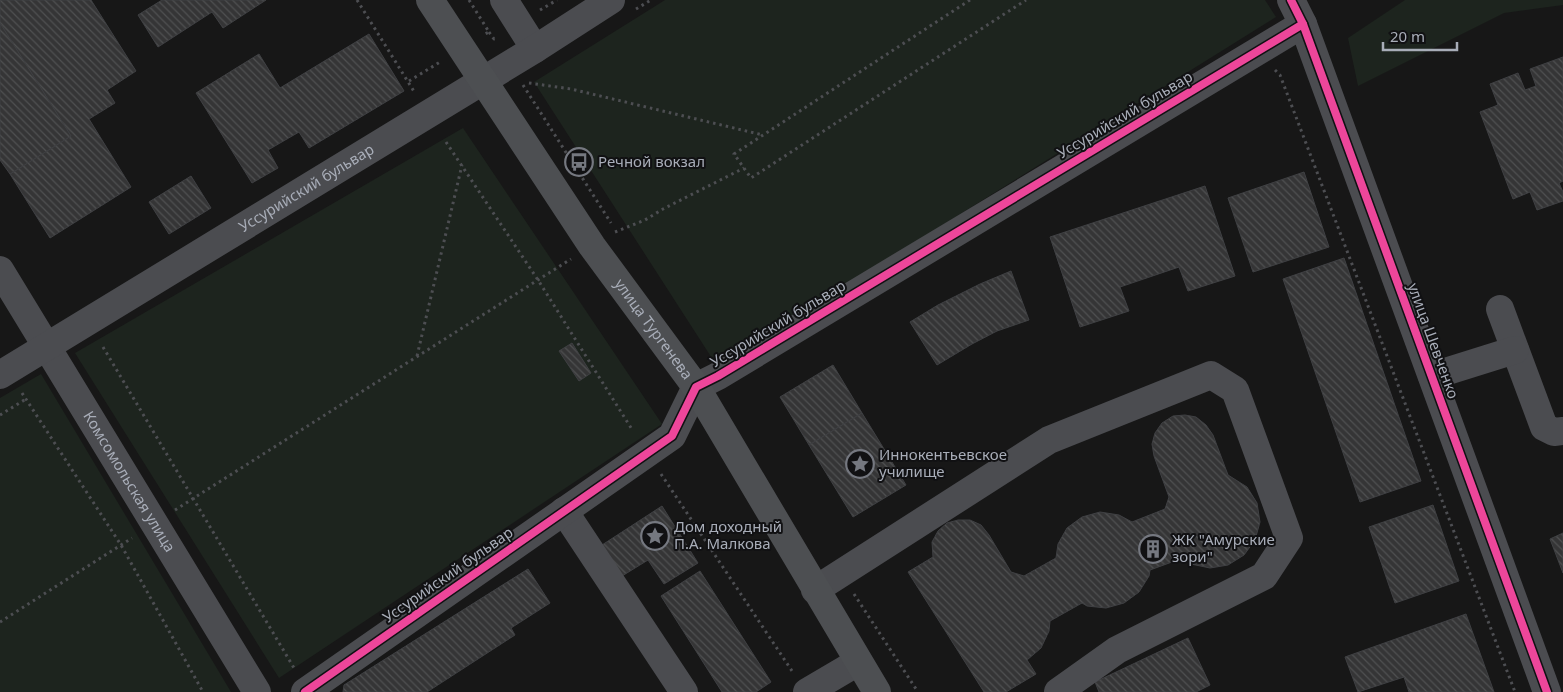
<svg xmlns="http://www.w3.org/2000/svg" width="1563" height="692" font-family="'Noto Sans',sans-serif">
	<defs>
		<pattern id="building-back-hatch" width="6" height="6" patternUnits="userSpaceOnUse" patternTransform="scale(1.25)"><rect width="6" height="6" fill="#353536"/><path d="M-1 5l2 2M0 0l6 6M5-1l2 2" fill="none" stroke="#4f5051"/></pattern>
	</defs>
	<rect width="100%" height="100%" fill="#171717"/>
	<g fill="#1d241e">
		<polygon points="665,0 1265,0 1276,17 717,366 534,82"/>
		<polygon points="1405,0 1563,0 1563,5 1504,13 1358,86 1348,38"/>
		<polygon points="463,128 662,424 279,678 75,353"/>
		<polygon points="41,374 231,692 0,692 0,398"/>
	</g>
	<g fill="url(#building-back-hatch)" stroke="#3f4043">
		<polygon points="0,0 91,0 136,71 107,90 115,103 89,119 131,187 50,238 10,174 71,136 0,23"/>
		<polygon points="162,0 266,0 223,28 212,12 158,47 138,15"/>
		<polygon points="0,23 71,136 10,174 0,160"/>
		<polygon points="369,34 404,91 309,148 299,132 268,150 278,168 252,183 196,93 259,54 280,88"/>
		<polygon points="1563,57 1563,181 1559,183 1563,192 1563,201 1537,210 1530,192 1513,199 1480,112 1498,105 1490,84 1518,73 1525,90 1536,86 1530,69"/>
		<polygon points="1304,172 1329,247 1253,272 1228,198"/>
		<polygon points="191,176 211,208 169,234 149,202"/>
		<polygon points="1205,186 1235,276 1188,291 1179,267 1120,287 1129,311 1080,327 1050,237"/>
		<polygon points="1344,258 1421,481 1360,502 1283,279"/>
		<polygon points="1011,271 1029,320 997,331 972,344 937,365 910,322 938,305 980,284"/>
		<polygon points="572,343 591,373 579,381 559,351"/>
		<polygon points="833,365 862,413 809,445 780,397"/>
		<polygon points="862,413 906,485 853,517 809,445"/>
		<polygon points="1185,415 1196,417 1206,425 1213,435 1228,475 1247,487 1257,503 1260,522 1255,540 1244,555 1228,565 1210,568 1191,564 1183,558 1150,570 1149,576 1139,592 1124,603 1106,608 1087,606 1082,603 1050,621 1049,631 1041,648 1027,660 1036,674 1006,692 984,692 908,572 933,557 932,542 938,531 947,523 958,520 970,520 981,525 989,535 1011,572 1024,576 1056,558 1058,544 1067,528 1082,517 1100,512 1119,515 1132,522 1165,509 1169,497 1154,456 1152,444 1155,433 1162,423 1173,416"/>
		<polygon points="1433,505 1459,581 1395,603 1369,527"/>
		<polygon points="662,506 698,563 664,584 648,560 622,576 602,545"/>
		<polygon points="1563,533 1563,573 1550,539"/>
		<polygon points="528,569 550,603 511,628 515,635 427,692 343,692 344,685"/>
		<polygon points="700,571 771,682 756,692 722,692 661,596"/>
		<polygon points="1466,614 1494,692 1409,692 1404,677 1358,692 1345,657"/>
		<polygon points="1188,638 1210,685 1196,692 1099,692 1095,682"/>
	</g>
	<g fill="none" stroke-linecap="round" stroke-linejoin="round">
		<g stroke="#4d4e52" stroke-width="3" stroke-dasharray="2.5 4" stroke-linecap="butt">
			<polyline points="357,0 415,93"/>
			<polyline points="469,0 489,32 483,35"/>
			<polyline points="970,0 734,154 751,178 1026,0"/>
			<polyline points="636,9 651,0"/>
			<polyline points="540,10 557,0"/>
			<polyline points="489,32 494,39 497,37"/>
			<polyline points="1275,70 1280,75 1515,692"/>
			<polyline points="409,81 440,62"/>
			<polyline points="529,83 571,89 763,135"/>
			<polyline points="523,85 611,223"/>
			<polyline points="446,142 538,280 633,431"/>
			<polyline points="615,232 645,220 663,209 744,168"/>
			<polyline points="103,347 294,668"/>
			<polyline points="417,356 462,165"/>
			<polyline points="22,393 121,545 203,692"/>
			<polyline points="0,415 26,399"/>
			<polyline points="661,474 792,671"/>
			<polyline points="175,510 571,259"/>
			<polyline points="854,594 918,692"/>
			<polyline points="0,622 132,538"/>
		</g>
		<g stroke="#4b4c50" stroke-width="28">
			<polyline points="504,0 535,49"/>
			<polyline points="1291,0 1303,24 1547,692"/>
			<path id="s1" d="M0 270 257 692"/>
			<polyline points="1500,309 1544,427 1554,432 1563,431"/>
			<path id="s2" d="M0 375 535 49 611 0"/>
			<polyline points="1432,376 1515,350"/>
			<polyline points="564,511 684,692"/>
			<polyline points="815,590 1049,440 1211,375 1235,390 1289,538 1264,576 1117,650 1058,692"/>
			<polyline points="305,692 672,436 696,387 718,376 1303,24"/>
			<polyline points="807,692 858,662"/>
		</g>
		<path stroke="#4d4f52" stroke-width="28" id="s3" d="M430 0 592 246 696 387 877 692"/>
		<defs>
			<g id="cycleway">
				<polyline points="1291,0 1303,24 1547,692"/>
				<polyline points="305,692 672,436 696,387 718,376 1303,24"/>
			</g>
		</defs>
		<use href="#cycleway" stroke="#111113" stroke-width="11"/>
		<use href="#cycleway" stroke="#ed469a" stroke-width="8"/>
	</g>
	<defs>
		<symbol id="bus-ring" viewBox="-11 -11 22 22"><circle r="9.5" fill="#111113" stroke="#757880" stroke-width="1.5"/><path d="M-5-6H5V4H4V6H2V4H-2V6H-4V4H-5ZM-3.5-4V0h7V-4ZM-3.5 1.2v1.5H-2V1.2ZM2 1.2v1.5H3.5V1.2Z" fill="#757880"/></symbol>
		<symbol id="sight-ring" viewBox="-11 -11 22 22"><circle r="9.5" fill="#111113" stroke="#757880" stroke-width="1.5"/><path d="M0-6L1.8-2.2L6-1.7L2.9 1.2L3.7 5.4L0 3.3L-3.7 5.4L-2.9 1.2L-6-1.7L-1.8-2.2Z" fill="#757880"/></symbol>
		<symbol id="building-ring" viewBox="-11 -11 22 22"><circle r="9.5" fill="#111113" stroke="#757880" stroke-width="1.5"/><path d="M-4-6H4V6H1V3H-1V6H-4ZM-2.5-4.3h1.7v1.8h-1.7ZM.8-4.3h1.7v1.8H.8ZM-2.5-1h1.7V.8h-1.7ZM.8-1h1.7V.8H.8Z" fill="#757880"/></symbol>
	</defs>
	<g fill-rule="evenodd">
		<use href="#bus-ring" x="563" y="146" width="32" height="32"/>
		<use href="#sight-ring" x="844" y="448" width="32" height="32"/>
		<use href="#sight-ring" x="639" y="520" width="32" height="32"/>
		<use href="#building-ring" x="1137" y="533" width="32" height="32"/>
	</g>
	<g text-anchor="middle" stroke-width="4" stroke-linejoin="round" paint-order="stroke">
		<g font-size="15" fill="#a8adb8" stroke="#111113">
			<text transform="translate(1125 115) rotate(-31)" y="5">Уссурийский бульвар</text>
			<text dy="5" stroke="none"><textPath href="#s2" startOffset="359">Уссурийский бульвар</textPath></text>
			<text transform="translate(778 324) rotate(-31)" y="5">Уссурийский бульвар</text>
			<text dy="5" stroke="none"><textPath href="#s3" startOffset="398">улица Тургенева</textPath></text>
			<text transform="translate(1433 341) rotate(70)" y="5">улица Шевченко</text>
			<text dy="5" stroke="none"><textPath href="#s1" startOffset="248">Комсомольская улица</textPath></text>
			<text transform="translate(448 575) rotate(-35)" y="5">Уссурийский бульвар</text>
		</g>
		<g font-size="15" fill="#a8adb8" stroke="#111113" text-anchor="start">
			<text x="598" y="167">Речной вокзал</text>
			<text x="879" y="460">Иннокентьевское<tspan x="879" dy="17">училище</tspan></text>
			<text x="674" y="532">Дом доходный<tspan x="674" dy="17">П.А. Малкова</tspan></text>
			<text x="1172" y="545">ЖК "Амурские<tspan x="1172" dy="17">зори"</tspan></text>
		</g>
	</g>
	<path d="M1383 42v8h74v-8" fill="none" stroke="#a8adb8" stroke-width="2.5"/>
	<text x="1390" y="42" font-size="15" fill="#a8adb8" stroke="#111113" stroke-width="4" paint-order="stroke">20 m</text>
</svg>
